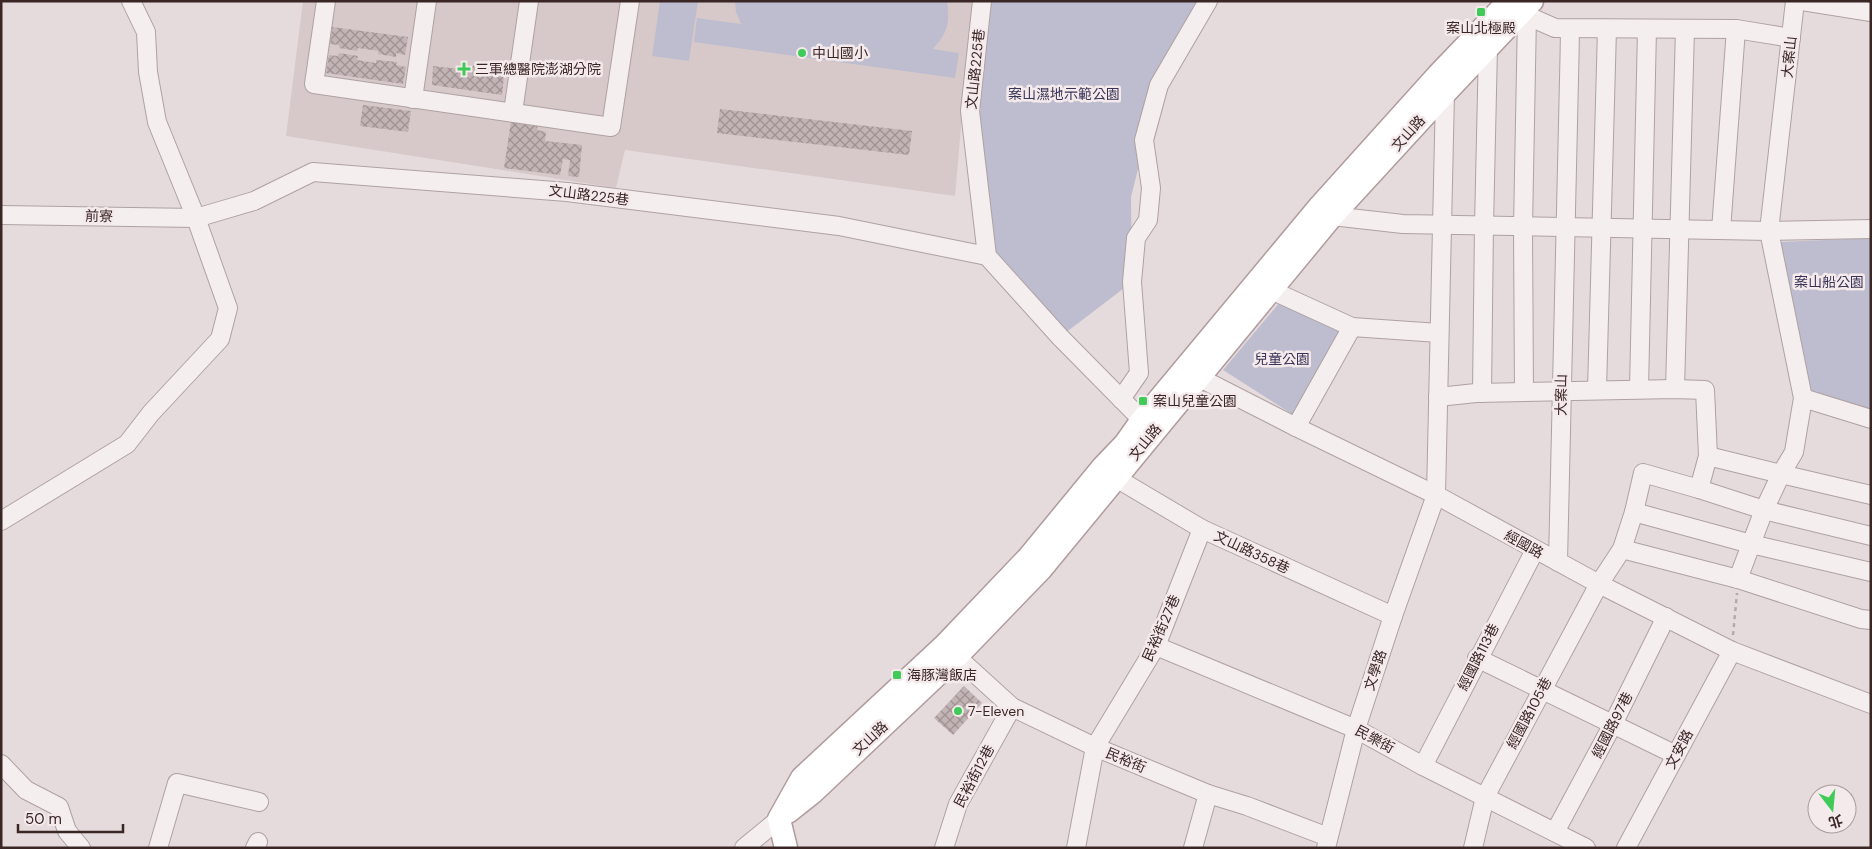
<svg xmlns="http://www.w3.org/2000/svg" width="1872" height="849" font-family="'DM Sans','Noto Sans TC',sans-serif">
	<defs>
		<pattern id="building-cross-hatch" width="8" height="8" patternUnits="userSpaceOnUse" patternTransform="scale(1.25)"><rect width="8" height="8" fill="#c2b3b4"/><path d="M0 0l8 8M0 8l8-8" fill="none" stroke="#9f9192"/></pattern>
	</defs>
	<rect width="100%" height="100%" fill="#e6dbdc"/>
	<polygon fill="#d7c9ca" points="303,1 976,1 963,105 955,196 625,150 616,188 286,136"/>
	<g fill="#bebdcf">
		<polygon points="660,1 698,1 689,61 652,56"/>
		<path d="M735 1H947C950 24 948 32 933 49L959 53 955 78 694 42 697 18 741 24 736 12Z"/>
		<polygon points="982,1 1202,1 1159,85 1131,197 1132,282 1060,337 987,256 970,111"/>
		<polygon points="1871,238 1871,410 1810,393 1778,242"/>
		<polygon points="1280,302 1342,329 1295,416 1223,370"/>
	</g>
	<g fill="url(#building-cross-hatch)">
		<polygon points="332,27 408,37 405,55 396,53 396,57 378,54 379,51 358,48 357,51 339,48 339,45 330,44"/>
		<polygon points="339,53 358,56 357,60 376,63 376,60 397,62 396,65 406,67 403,84 326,73 329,55 338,56"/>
		<polygon points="460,64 486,67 485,73 504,77 502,95 432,85 433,66 459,69"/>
		<polygon points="363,105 411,111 408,132 360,126"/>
		<polygon points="720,109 912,131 909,155 717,133"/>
		<polygon points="511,121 538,124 537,130 546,132 545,141 582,145 579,177 568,176 570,160 563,159 560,175 504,168"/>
		<polygon points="964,686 982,703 953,735 934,718"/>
	</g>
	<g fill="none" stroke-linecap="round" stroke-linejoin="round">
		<defs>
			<g id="minor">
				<polyline points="326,1 314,84 611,127 630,1"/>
				<polyline points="982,1 970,111 987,256 1060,337 1142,420"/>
				<polyline points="1802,1 1871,12"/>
				<polyline points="1521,13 1555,28 1736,29 1791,38"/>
				<polyline points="413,99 427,1"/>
				<polyline points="513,112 529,1"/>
				<polyline points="1,215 196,218 254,201 313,172 567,192 839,226 987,256"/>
				<polyline points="1332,216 1403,224 1769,231 1871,229"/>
				<polyline points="1721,230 1736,29"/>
				<polyline points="1271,290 1352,327 1439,333"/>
				<polyline points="1190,370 1198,377 1296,427 1436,495 1599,584 1732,651 1871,704"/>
				<polyline points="1639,389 1647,29"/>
				<polyline points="1675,389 1685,29"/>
				<polyline points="1597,390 1607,29"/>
				<polyline points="1524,392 1523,227 1527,15"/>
				<polyline points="1482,393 1484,226 1488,47"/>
				<polyline points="1438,397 1476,393 1675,389 1705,390 1708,456"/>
				<polyline points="1803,398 1871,419"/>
				<polyline points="1121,399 1139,373 1132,282 1136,238 1148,220 1151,188 1144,140 1159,85 1208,1"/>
				<polyline points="1296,427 1352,327"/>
				<polyline points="1116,478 1202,529 1393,616"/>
				<polyline points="1699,489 1764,510 1871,536"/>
				<polyline points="1634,512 1751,544 1871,572"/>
				<polyline points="1,521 127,444 151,413 220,339 228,308 196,218 157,122 148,72 146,32 131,1"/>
				<polyline points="1622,549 1738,579 1861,619 1871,620"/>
				<path d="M1558 562C1561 385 1567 207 1570 29"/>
				<polyline points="1738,579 1764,510 1781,474 1871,495"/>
				<polyline points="1156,646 1356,729 1423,766 1586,848"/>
				<polyline points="947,648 1012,707 1095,747 1208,794 1247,806 1328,837"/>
				<polyline points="1477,658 1676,755"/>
				<polyline points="1,764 26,790 59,807 67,831 81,848"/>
				<polyline points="1423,766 1535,550"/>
				<polyline points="1555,832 1613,724 1666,617"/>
				<polyline points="158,848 177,783 259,802"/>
				<polyline points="255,848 258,842"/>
				<polyline points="744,848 779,819"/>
				<polyline points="944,848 958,804 1012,707"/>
				<polyline points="1076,848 1095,747 1156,646 1202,529"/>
				<polyline points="1193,848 1208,794"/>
				<polyline points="1326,848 1356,729 1393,616 1436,495 1445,93"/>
				<polyline points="1473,848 1485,797 1599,584 1622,549 1634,512 1643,473 1699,489 1708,456 1781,474 1794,452 1803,398 1769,231 1795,1"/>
				<polyline points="1626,848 1732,651"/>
			</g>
			<g id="major">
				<polyline points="788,812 812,793 956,657 1041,569 1332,216 1445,93 1532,1"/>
				<polyline points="786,848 779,819 802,778 945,645 1029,557 1103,467 1125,444 1142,420 1320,206 1438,75 1509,1"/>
			</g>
		</defs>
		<use href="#minor" stroke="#afa1a2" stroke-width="20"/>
		<use href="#major" stroke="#b19b9d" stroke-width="25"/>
		<polyline stroke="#b5aaaa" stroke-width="2.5" stroke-dasharray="4 4" stroke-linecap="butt" points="1733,635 1737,593"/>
		<use href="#minor" stroke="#f4eeee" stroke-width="18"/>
		<use href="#major" stroke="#fff" stroke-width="22"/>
	</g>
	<g fill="#40cb59" stroke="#f4eaeb" stroke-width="2">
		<rect x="1476" y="7" width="10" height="10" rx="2.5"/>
		<circle cx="802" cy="53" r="5"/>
		<path d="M461.5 61.5h5v5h5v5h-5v5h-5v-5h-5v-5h5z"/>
		<rect x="1138" y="396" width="10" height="10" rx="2.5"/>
		<rect x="892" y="670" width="10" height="10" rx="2.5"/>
		<circle cx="958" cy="711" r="5"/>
	</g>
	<g text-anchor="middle" stroke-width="5" stroke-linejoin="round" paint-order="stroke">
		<g font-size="14" fill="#3b2626" stroke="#f4eaeb" text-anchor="start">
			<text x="1481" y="33" text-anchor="middle">案山北極殿</text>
			<text x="812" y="58">中山國小</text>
			<text x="475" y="74">三軍總醫院澎湖分院</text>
			<text x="1153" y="406">案山兒童公園</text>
			<text x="907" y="680">海豚灣飯店</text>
			<text x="968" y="716">7-Eleven</text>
		</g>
		<g font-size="14" fill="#3b2626" stroke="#f4eaeb">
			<text transform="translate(1789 57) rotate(-84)" y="5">大案山</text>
			<text transform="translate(975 69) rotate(-84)" y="5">文山路225巷</text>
			<text transform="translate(1408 133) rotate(-48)" y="5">文山路</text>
			<text transform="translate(589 195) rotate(7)" y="5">文山路225巷</text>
			<text transform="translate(99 216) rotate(1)" y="5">前寮</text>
			<text transform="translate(1561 395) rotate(-89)" y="5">大案山</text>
			<text transform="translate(1145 442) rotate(-51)" y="5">文山路</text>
			<text transform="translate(1524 544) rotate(29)" y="5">經國路</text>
			<text transform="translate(1252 552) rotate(25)" y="5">文山路358巷</text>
			<text transform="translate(1161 628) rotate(-66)" y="5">民裕街27巷</text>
			<text transform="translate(1478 657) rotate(-63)" y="5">經國路113巷</text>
			<text transform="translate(1375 670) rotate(-72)" y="5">文學路</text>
			<text transform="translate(1529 713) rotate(-62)" y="5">經國路105巷</text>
			<text transform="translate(1612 725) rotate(-63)" y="5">經國路97巷</text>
			<text transform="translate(870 738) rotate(-43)" y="5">文山路</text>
			<text transform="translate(1375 739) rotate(28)" y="5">民樂街</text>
			<text transform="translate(1679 749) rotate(-62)" y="5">文安路</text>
			<text transform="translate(1126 760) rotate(23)" y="5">民裕街</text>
			<text transform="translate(974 776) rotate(-62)" y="5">民裕街12巷</text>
		</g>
		<g font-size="14" fill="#383357" stroke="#f4eaeb">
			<text x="1064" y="99">案山濕地示範公園</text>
			<text x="1829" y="287">案山船公園</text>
			<text x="1282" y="364">兒童公園</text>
		</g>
	</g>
	<rect width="1872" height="849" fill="none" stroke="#3b2626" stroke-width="5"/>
	<g transform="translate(1832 809) rotate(164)"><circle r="24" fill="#f4eaeb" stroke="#aa9c9c"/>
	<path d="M0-4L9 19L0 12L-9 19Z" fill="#40cb59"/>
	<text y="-8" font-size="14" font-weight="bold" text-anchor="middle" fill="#3b2626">北</text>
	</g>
	<path d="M18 824v8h105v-8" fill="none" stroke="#3b2626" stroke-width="2.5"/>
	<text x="25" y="824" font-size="15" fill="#3b2626" stroke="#f4eaeb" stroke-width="4" paint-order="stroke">50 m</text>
</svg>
